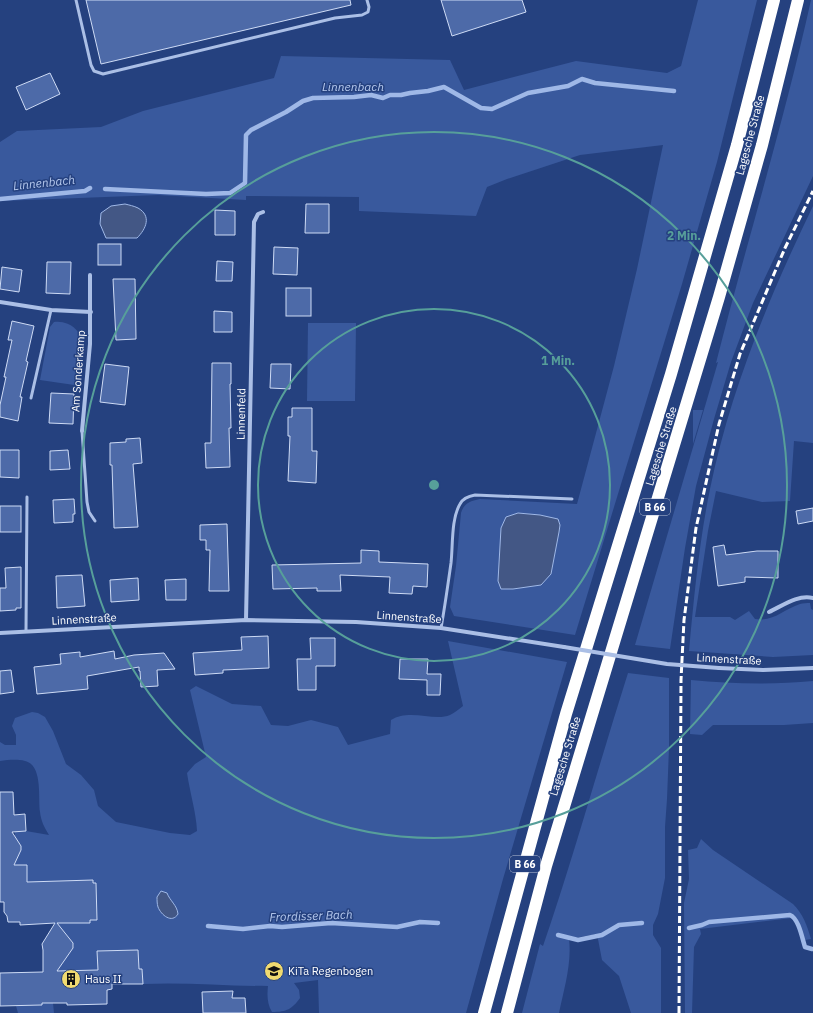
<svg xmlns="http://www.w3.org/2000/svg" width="813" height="1013" font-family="'IBM Plex Sans',sans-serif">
	<rect width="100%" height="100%" fill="#25417f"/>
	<g fill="#39599d" fill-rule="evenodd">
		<path d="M698 0H757L717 162 682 284 575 635 454 616 450 607 456 566 461 513C464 503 470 501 480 499L577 504 614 366 637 269 663 145 580 155 507 179 487 187 476 216 359 211V197L246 196V200L158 195 0 201V142L17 131 101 127 143 111 274 78 281 56 450 60 464 90 576 61 667 73 681 66ZM518 513 540 515 560 525 551 574 506 518Z"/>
		<path d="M811 0H813V176L753 303 731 362 714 419 696 486 685 548 670 649 635 645 718 362 716 363C747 241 784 122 811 0Z"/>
		<path d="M813 206V443L794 441 790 501 762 502 716 491 708 531 695 617H730L735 620 749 611 755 619C774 622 784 609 800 604 803 603 807 603 810 603L811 609 813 610V655L773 657 689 651C694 597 699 543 710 489 730 391 769 297 813 206Z"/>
		<path d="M54 322C70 320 83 332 83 347L81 386 40 380 50 327Z"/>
		<polygon points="308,323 356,323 355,401 307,401"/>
		<polygon points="693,410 703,410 693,444"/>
		<path d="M448 641 567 662 503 879 466 1013H319L318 980 294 983 299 990 300 998C292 1009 287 1012 272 1012 267 1004 267 995 268 986 226 986 184 982 143 984L142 969H137L138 950 97 951 98 966 99 970 66 971 65 973H57L56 968C59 964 61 958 65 954 71 949 78 949 70 939L55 938V921H63V923H90V920H97L96 883 32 885 24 881H27V865H15V854L21 850 19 843 15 842V832L26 831 49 835C44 827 41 821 40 812 38 798 43 765 25 761 17 759 8 760 0 761V742L5 745H16V735L12 726 15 718 32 712 38 713 45 717 53 731 66 764 81 775 94 790 98 806 116 822 170 833 190 835 197 831C196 812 190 793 187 773L195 764 206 757 190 690 196 686 232 704 261 706 271 725 288 726 311 720 338 727 348 745 390 734 391 720C410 708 434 722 450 715 454 713 459 709 463 706Z"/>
		<path d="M628 673 669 678V748L667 799 665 827V878L658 914 653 925V935L661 948V1013H631L619 976 602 960 597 934 569 939C572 963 564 989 559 1013H522L540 944 543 946C574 856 599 764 628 673Z"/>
		<path d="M691 680C731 684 773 685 813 681V723L784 725H713L702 735 690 734Z"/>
		<path d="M701 839 713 850 793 904C803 914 807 925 811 939L805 940C800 933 799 923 792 918L700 929 701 934 694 947 692 1013H685L684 903 689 879 688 850 697 848Z"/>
		<polygon points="42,1003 53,1003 54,1013 18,1013 16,1006 42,1005"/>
	</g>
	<g fill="#435785" stroke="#9fb8e7">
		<path d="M125 204C129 205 134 206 138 208 152 216 146 229 137 238H106L100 224 101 213 111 206Z"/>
		<polygon points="518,513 540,515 558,519 560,525 559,532 551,574 541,585 513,589 501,589 498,581 501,528 506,517"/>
		<path d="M161 891 167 893C170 901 177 905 178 914 172 924 161 915 158 907 157 904 157 900 157 897Z"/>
	</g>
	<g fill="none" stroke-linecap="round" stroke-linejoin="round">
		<g stroke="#9fb8e7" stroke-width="4.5">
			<polyline points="105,189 206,194 230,193 245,183 246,135 251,130 286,112 303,101 313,98 354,97 371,95 383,98 390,95 401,95 410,93 428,91 444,87 481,108 492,109 528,93 568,86 582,79 595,83 674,91"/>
			<polyline points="0,199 85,191 90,188"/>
			<polyline points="208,926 243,929 270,926 282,927 331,923 397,927 420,922 438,923"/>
			<path d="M689 928 702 925 709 922 790 915C799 919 802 938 805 947L812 949"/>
			<polyline points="558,935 578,940 602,935 619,925 642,923"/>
		</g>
	</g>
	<g fill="#4d6aa8" stroke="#cedbf5">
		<polygon points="86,0 350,0 351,5 101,64"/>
		<polygon points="441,0 522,0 526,12 452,36"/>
		<polygon points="50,73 60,94 26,110 16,87"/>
		<polygon points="306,204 329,204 329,233 305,233"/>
		<polygon points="215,210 235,211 235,235 215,235"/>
		<rect x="98" y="244" width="23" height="21"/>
		<polygon points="274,247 298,248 297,275 273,274"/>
		<polygon points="217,261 233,262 232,281 216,281"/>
		<polygon points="47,262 71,262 70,294 46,293"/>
		<polygon points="2,267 22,270 19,292 0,289"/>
		<polygon points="113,279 135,279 136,339 116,340"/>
		<rect x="286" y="288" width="25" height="28"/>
		<polygon points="214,311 232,312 232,332 214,332"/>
		<polygon points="12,321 34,326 26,361 28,362 20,397 22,397 18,421 0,417 0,405 6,377 4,377 12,340 8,340"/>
		<polygon points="212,363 231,363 231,384 230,384 231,428 229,428 230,467 206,468 205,443 211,443"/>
		<polygon points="105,364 129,367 125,405 100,402"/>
		<polygon points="271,364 291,364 290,389 270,388"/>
		<polygon points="51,393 74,394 73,424 49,423"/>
		<polygon points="292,408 312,408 312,451 317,451 316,483 288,481 290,436 288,436 288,417 292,417"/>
		<polygon points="140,438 142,463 133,464 138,527 114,528 112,465 110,465 110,443 126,442 126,439"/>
		<polygon points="0,450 19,450 19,478 0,477"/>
		<polygon points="68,450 70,469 50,470 50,451"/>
		<polygon points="74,499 75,514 73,514 73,522 54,523 53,500"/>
		<rect x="0" y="506" width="21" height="26"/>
		<polygon points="813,508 813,521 798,524 796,511"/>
		<polygon points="227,524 229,591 209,591 210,550 206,550 206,540 200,540 200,525"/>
		<polygon points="724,545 726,555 757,551 778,551 778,578 745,577 745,582 718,586 713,547"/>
		<polygon points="361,550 379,551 379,562 428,564 427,587 413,586 412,594 389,593 390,577 340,575 341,591 317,591 317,588 273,589 272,565 361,563"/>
		<polygon points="21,567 21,608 16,608 16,610 0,611 0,588 6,588 5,568"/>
		<polygon points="82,575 85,606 57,608 56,576"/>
		<polygon points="138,578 139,600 111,602 110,580"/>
		<polygon points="186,579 186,600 166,600 165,580"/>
		<polygon points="268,636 269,668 223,670 223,673 195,675 193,653 242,650 241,637"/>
		<polygon points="310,638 335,638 335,666 316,666 316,690 298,690 297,659 311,659"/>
		<polygon points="114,651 115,659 134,655 164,653 175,669 157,670 158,686 141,687 140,671 139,671 139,667 87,676 88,689 37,694 34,667 61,664 60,654 80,652 80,657"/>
		<polygon points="400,659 428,659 427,674 441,674 440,695 427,695 427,680 399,679"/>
		<polygon points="11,670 14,692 0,694 0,671"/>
		<polygon points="0,792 13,792 14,815 25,814 26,831 12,832 21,846 21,850 14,865 27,865 27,882 93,880 93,883 96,883 97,920 90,920 90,923 57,923 73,943 73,948 57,971 98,970 97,951 138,950 139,969 142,969 143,984 112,984 112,989 107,990 107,1004 67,1005 67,1003 42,1003 42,1005 0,1006 0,973 43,972 43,950 42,944 55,923 20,925 20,922 8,922 7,916 4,912 4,902 0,902"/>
		<polygon points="233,991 232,998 245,998 246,1013 203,1013 202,992"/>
	</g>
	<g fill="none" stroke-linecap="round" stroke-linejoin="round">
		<g stroke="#abbfe6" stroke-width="3">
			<polyline points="76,0 91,65 94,71 103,74 335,18 362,15 368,12 369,7 367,0"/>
			<polyline points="31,398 51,310"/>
			<polyline points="82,431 87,502 89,512 95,521"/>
			<path d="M441 628C445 606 448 584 451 563 453 546 451 519 460 504 463 498 469 496 475 495L572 499"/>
			<polyline points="26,631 27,497"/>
		</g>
		<g stroke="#abbfe6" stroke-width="4">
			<polyline points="0,302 51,310 91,312"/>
			<polyline points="82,431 90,344 90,275"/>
			<path d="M769 612C782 606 798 594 813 598"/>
			<polyline points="246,620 254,222 258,214 263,212"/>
			<polyline points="0,633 246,620 356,622 441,628 564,647"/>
			<polyline points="719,668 763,670 813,668"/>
		</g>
		<g stroke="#fff" stroke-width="12">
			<polyline points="484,1013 566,714 671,374 737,145 774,0"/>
			<polyline points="507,1013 546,866 719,297 762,145 798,0"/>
		</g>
		<polyline stroke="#fff" stroke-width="3" stroke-dasharray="7 3" stroke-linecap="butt" points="679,1013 681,680 684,620 696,528 719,424 740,354 785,248 813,191"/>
		<polyline stroke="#abbfe6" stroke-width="4" points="564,647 667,664 719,668"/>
	</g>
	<g fill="none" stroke="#579f9a" stroke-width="2">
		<circle cx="434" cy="485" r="176"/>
		<circle cx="434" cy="485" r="353"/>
	</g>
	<defs>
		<symbol id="school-disc" viewBox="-11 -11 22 22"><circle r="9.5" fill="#f0da70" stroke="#25417f"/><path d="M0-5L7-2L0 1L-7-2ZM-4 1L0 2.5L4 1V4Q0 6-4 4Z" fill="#111"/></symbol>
		<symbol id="building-disc" viewBox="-11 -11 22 22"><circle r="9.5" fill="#f0da70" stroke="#25417f"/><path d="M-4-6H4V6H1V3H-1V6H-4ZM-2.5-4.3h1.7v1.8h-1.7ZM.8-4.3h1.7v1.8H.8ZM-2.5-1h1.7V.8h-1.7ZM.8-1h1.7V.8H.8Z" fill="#111"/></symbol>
	</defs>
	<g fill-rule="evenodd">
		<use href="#school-disc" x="263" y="960" width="22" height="22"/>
		<use href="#building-disc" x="60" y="968" width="22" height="22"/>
	</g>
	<g text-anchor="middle" stroke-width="3" stroke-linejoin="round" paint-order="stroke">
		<g fill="#25417f" stroke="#bec6d9" stroke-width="1">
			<rect x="640" y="499" width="30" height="16" rx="3"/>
			<rect x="510" y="856" width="30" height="16" rx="3"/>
		</g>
		<g font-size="10" font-weight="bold" fill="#fff">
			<text x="655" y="511">B 66</text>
			<text x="525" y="868">B 66</text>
		</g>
		<g font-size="11" fill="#fff" stroke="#25417f">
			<text transform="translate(750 135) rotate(-75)" y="4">Lagesche Straße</text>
			<text transform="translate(78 371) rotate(-86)" y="4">Am Sonderkamp</text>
			<text transform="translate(241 414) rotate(-89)" y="4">Linnenfeld</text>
			<text transform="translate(661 446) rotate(-73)" y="4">Lagesche Straße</text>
			<text transform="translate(409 617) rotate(4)" y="4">Linnenstraße</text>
			<text transform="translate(84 619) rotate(-3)" y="4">Linnenstraße</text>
			<text transform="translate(729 659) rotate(3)" y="4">Linnenstraße</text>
			<text transform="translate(565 756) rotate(-73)" y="4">Lagesche Straße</text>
		</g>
		<g font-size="11" fill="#fff" stroke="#25417f" text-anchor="start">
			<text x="288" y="975">KiTa Regenbogen</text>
			<text x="85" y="983">Haus II</text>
		</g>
		<g font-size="12" font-style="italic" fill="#b6c9ee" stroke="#25417f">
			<text x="353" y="91">Linnenbach</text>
			<text transform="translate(44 183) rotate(-6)" y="4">Linnenbach</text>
			<text transform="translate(311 916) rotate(-2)" y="4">Frordisser Bach</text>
		</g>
	</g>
	<circle cx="434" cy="485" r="6" fill="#579f9a" stroke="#25417f" stroke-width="2"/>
	<g font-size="12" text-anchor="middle" font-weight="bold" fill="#579f9a" stroke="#25417f" stroke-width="3" stroke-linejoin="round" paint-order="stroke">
		<text x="684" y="240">2 Min.</text>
		<text x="558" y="365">1 Min.</text>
	</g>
</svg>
